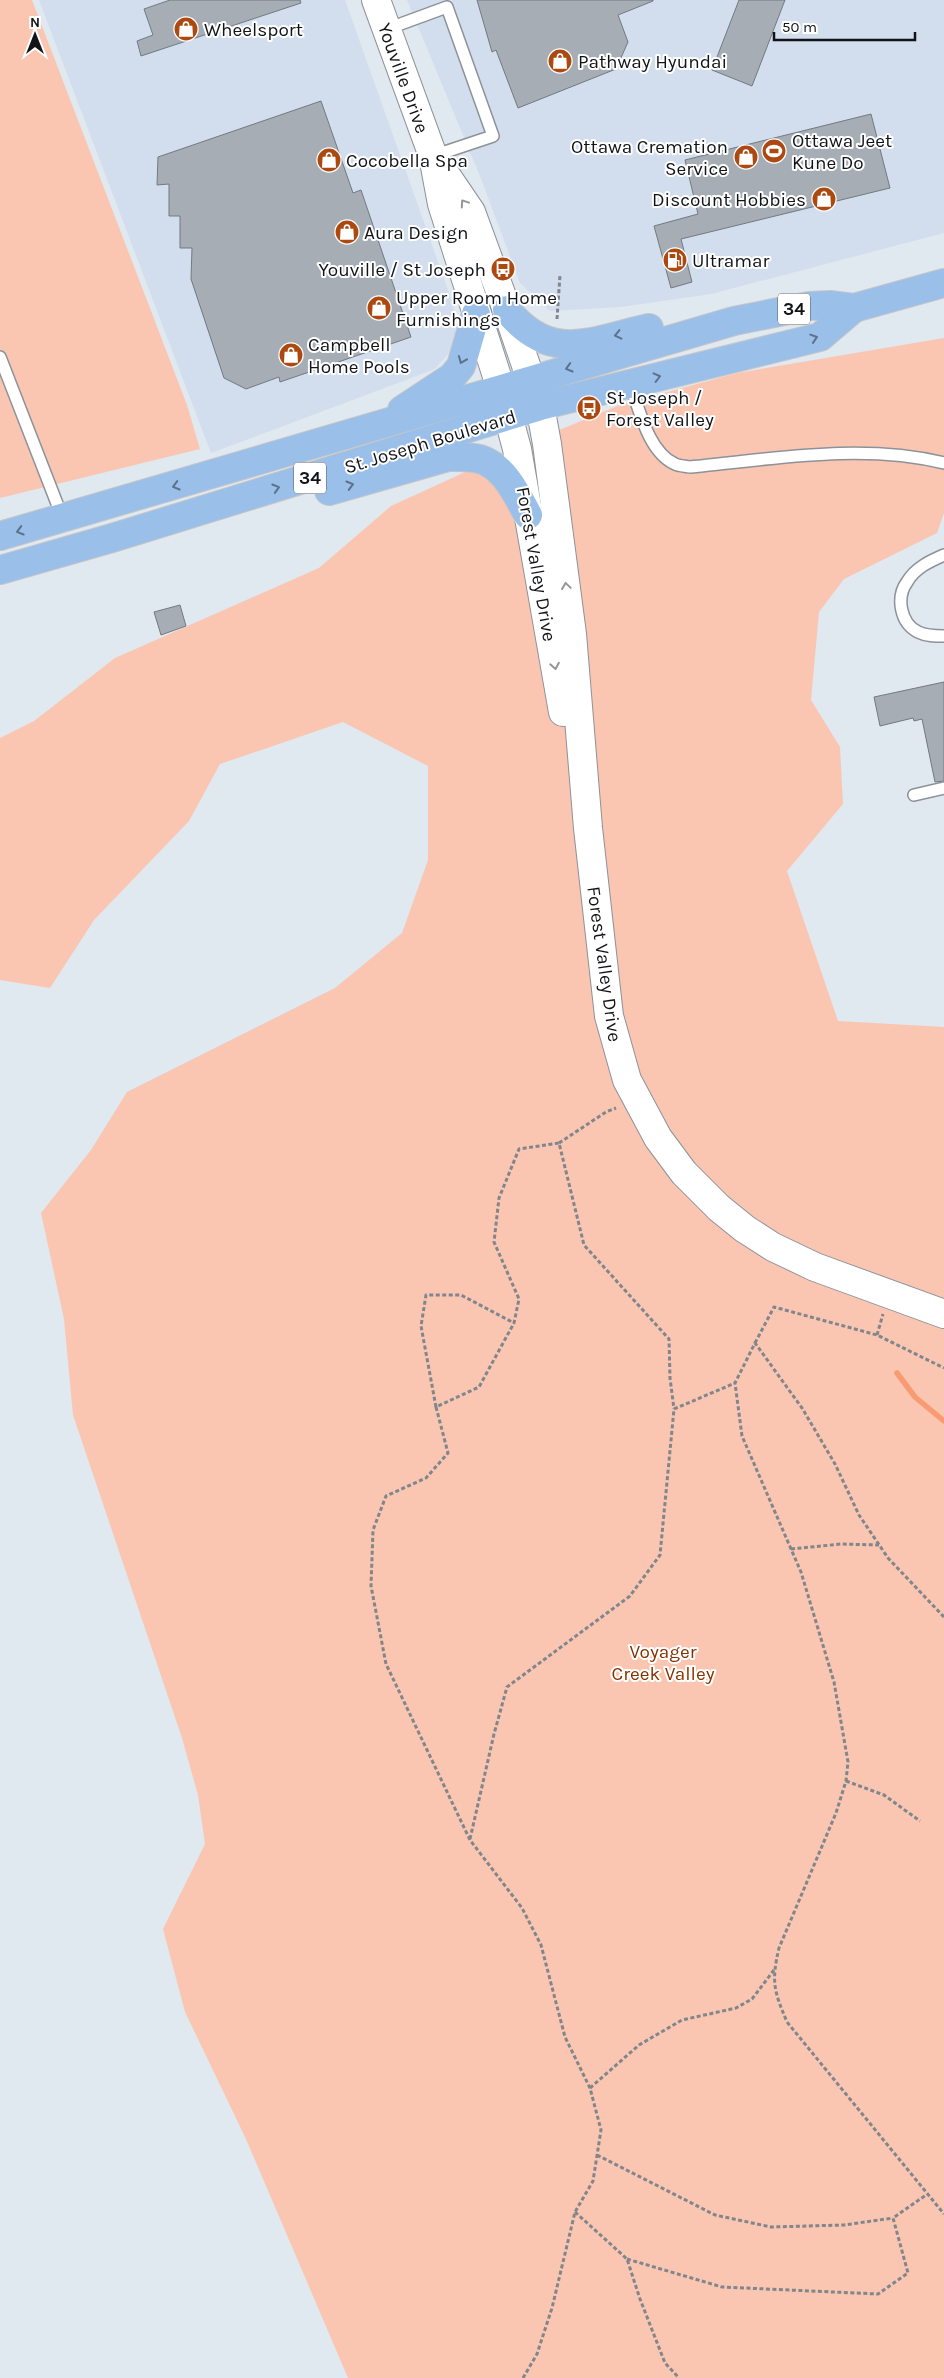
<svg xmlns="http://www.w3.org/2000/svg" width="944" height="2378" font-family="Karla,sans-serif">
	<rect width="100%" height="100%" fill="#e0e8f0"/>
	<g fill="#d2deed">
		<polygon points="39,0 345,0 453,304 457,344 435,369 211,453"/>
		<polygon points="407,0 944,0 944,233 711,294 621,307 550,311 520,283 480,176"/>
	</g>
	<g fill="#fac6b1">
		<polygon points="0,0 32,0 187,405 200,449 0,498"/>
		<polygon points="944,338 944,513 937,533 844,579 819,612 811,700 840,747 843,804 787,871 838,1021 944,1027 944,2378 348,2378 246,2139 185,2012 163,1929 205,1844 198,1795 182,1738 73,1415 64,1319 41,1213 91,1150 127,1092 335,988 402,933 428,860 428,766 343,722 220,764 189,821 94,920 50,988 0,980 0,738 34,721 115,658 319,568 391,506 535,440 620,405 737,373"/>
	</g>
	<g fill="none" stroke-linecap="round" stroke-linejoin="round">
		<polyline stroke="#f99b72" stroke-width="5.5" points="897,1373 915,1397 944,1421"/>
	</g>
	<g fill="#a6adb5" stroke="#737981">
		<polygon points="170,0 300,0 301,3 141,56 137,41 153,35 144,9"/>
		<polygon points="477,0 653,0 653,1 618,15 628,42 616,69 518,108 496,50 492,52"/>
		<polygon points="739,0 785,0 752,86 712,70"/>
		<polygon points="321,101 353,193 361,190 411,337 280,382 279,377 246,389 224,378 191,279 192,248 180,248 180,216 169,216 169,184 157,185 158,157"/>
		<polygon points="871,114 890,188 681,239 692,282 671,288 654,226 698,214 685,160"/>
		<polygon points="180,605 186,626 161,635 154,612"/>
		<polygon points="944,682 944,781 935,782 922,719 914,721 913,718 880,726 874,697"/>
	</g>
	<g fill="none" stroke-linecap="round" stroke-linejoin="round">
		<defs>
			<g id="lane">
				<polyline points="387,29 447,7 493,136 433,156"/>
				<polyline points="0,357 63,519"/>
				<path d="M630 384C639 408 648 452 675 464 679 466 685 466 690 467 774 459 861 443 944 463"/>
				<path d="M944 555C930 561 915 568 907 582 896 597 900 623 918 632 926 636 935 636 944 636"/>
				<polyline points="914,795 944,788"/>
			</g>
			<g id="secondary">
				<polyline points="376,0 433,156 442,204 501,389 517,449 563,712"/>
				<polyline points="433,156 471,212 507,310 540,406 547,444 572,634 588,828 609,1016 627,1080 658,1138 684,1173 719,1208 745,1229 773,1247 815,1267 944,1314"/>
			</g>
			<g id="primary">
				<path d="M507 310C551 364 591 341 649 328"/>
				<polyline points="402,410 452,377 461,366 476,314"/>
				<path d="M329 491 448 457C460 457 477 456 487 462 507 472 518 497 528 515"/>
				<polyline points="0,536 734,321 809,306 830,305 854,308 944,283"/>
				<polyline points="0,570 112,538 540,406 820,337 854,308"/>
			</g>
		</defs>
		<use href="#lane" stroke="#8c929a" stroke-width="14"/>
		<use href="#secondary" stroke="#8c929a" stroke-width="30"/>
		<use href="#primary" stroke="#c6c6c7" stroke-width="30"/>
		<g stroke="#80868b" stroke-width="3" stroke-dasharray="4 2.5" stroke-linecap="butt">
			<polyline points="557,319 560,275"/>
			<polyline points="559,1143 606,1112 616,1108"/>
			<polyline points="877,1335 883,1314"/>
			<polyline points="755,1343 774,1307 877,1335 944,1368"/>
			<polyline points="436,1407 421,1326 426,1295 461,1295 514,1323"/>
			<polyline points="791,1549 841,1544 879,1545"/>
			<path d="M944 1617 888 1558 859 1515 835 1464 802 1408 755 1343 735 1383 742 1436 801 1572 834 1682 848 1762 846 1781 836 1813 779 1948C771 1982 774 1991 787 2022L944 2214"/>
			<polyline points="846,1781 884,1795 920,1821"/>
			<polyline points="470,1839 494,1734 507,1687 630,1596 660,1555 674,1409 735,1383"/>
			<polyline points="590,2088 639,2045 682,2020 736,2008 752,1999 774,1970"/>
			<polyline points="597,2155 715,2215 771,2227 844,2225 893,2218"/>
			<polyline points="575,2212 627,2259 640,2299 665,2363 679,2378"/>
			<polyline points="627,2259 722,2287 878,2294 908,2273 893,2218 926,2195"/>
			<polyline points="523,2378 537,2354 552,2308 575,2212 593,2181 601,2130 590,2088 565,2037 541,1945 522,1908 470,1840 386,1664 371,1586 373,1530 386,1496 426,1478 448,1453 436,1407 479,1387 514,1323 519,1299 494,1242 499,1198 519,1149 559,1143 584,1245 669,1339 670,1378 674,1409"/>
		</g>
		<use href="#lane" stroke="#fff" stroke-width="11"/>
		<use href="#secondary" stroke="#fff" stroke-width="28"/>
		<use href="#primary" stroke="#9abfe9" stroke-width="28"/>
	</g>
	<defs><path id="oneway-chevron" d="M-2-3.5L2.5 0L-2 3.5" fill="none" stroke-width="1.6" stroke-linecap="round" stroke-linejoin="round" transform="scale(1.25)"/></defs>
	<g stroke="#949596">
		<use href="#oneway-chevron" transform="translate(464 203) rotate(-124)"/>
		<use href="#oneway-chevron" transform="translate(566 586) rotate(-98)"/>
		<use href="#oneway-chevron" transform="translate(555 666) rotate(80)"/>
	</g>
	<g stroke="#5c728a">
		<use href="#oneway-chevron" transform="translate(618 335) rotate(167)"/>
		<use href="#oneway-chevron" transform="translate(814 338) rotate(-18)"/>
		<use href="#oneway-chevron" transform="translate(462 360) rotate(112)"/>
		<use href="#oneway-chevron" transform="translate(569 368) rotate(164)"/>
		<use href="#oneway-chevron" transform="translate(657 377) rotate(-14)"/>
		<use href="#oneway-chevron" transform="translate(350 485) rotate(-16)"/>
		<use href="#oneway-chevron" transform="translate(176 486) rotate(164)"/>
		<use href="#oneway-chevron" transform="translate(276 488) rotate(-17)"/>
		<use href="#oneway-chevron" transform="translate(20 531) rotate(164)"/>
	</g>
	<defs>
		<symbol id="shop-disc" viewBox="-11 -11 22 22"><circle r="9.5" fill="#ac4911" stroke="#fff"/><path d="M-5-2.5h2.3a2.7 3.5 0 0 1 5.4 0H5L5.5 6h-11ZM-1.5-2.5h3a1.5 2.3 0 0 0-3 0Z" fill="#fff"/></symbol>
		<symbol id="stadium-disc" viewBox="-11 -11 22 22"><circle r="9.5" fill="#ac4911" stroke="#fff"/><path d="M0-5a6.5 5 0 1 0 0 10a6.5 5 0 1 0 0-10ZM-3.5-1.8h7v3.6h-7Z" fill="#fff"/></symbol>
		<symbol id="fuel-disc" viewBox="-11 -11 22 22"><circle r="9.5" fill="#ac4911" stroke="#fff"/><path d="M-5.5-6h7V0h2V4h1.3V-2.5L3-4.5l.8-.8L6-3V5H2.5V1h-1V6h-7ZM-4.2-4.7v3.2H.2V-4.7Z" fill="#fff"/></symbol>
		<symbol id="bus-disc" viewBox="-11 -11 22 22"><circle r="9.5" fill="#ac4911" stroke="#fff"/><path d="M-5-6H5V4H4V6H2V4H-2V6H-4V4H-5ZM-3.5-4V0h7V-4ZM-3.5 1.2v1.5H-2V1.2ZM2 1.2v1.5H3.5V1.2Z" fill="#fff"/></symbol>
	</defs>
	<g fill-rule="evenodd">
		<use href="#shop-disc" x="172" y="15" width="28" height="28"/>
		<use href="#shop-disc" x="546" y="47" width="28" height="28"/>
		<use href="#stadium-disc" x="760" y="137" width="28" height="28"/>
		<use href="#shop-disc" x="732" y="143" width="28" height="28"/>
		<use href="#shop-disc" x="315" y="146" width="28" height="28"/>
		<use href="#shop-disc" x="810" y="185" width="28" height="28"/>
		<use href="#shop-disc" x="333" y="218" width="28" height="28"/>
		<use href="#fuel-disc" x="661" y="246" width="28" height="28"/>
		<use href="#bus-disc" x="489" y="255" width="28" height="28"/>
		<use href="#shop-disc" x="365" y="294" width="28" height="28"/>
		<use href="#shop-disc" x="277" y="341" width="28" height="28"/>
		<use href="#bus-disc" x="575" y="394" width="28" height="28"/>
	</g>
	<g text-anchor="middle" stroke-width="4" stroke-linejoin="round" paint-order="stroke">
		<g fill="#fff" stroke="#585a5c" stroke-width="1">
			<rect x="778" y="293.5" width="32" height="31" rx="4"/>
			<rect x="294" y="462.5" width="32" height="31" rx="4"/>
		</g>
		<g font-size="18" font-weight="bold" fill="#111316">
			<text x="794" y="315">34</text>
			<text x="310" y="484">34</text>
		</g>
		<g font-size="19" fill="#111316" stroke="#fff" text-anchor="start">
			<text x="204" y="36">Wheelsport</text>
			<text x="578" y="68">Pathway Hyundai</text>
			<text x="792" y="147">Ottawa Jeet<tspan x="792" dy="22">Kune Do</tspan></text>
			<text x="728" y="153" text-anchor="end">Ottawa Cremation<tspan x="728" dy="22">Service</tspan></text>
			<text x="346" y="167">Cocobella Spa</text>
			<text x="806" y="206" text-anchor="end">Discount Hobbies</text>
			<text x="364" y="239">Aura Design</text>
			<text x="692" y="267">Ultramar</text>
			<text x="486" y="276" text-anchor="end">Youville / St Joseph</text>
			<text x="396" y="304">Upper Room Home<tspan x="396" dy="22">Furnishings</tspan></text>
			<text x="308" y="351">Campbell<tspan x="308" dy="22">Home Pools</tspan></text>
			<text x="606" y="404">St Joseph /<tspan x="606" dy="22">Forest Valley</tspan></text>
		</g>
		<g font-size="19" fill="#111316" stroke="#fff">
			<text transform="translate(404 78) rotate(70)" y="7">Youville Drive</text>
			<text transform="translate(430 441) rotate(-17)" y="7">St. Joseph Boulevard</text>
			<text transform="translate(537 564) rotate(80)" y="7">Forest Valley Drive</text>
			<text transform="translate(605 964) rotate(82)" y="7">Forest Valley Drive</text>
		</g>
		<g font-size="19" fill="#843200" stroke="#fff">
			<text x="663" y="1658">Voyager<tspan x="663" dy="22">Creek Valley</tspan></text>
		</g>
	</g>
	<g transform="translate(35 35)" stroke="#ffffff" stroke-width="4" paint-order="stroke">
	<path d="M0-4L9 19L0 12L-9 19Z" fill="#111316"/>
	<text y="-8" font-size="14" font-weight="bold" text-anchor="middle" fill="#111316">N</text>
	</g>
	<path d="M774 32v8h141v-8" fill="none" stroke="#111316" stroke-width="2.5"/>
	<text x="782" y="32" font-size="15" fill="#111316" stroke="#ffffff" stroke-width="4" paint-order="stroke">50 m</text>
</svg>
